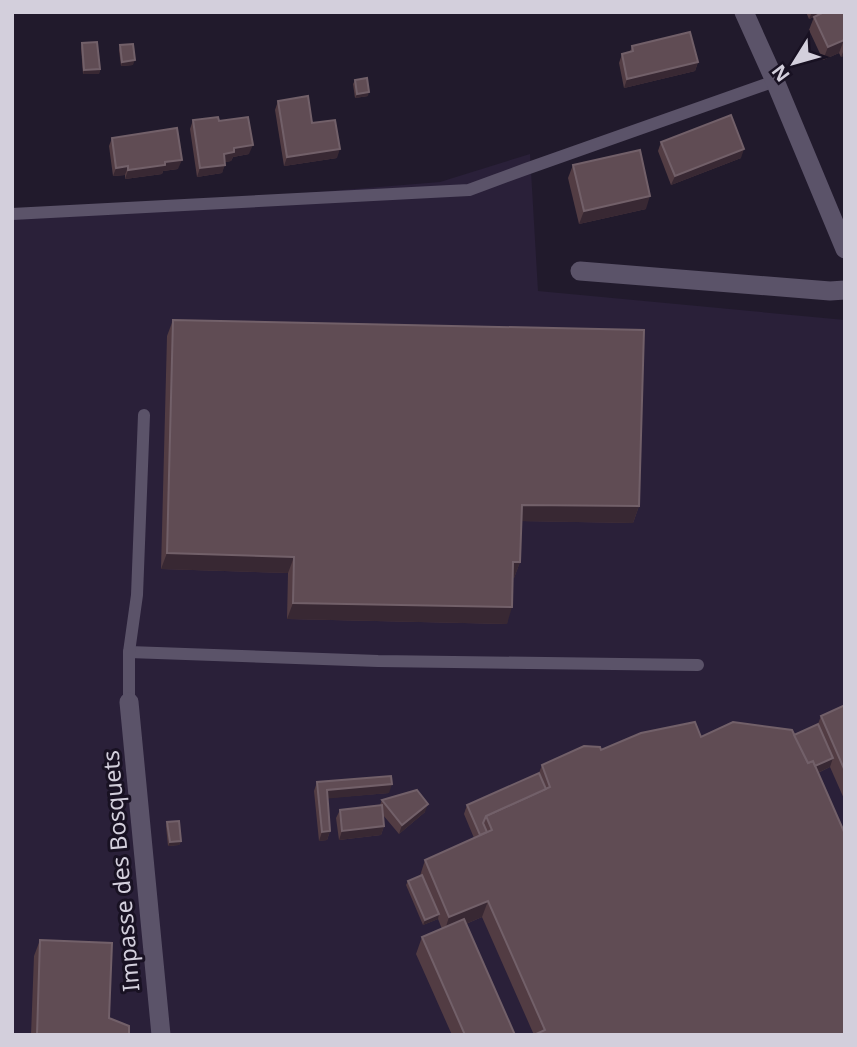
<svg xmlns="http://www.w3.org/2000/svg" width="857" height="1047" font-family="'Noto Sans',sans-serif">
	<rect width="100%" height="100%" fill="#211a2c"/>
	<polygon fill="#2a2039" points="530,154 538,291 845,320 845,1035 12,1035 12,217 440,182"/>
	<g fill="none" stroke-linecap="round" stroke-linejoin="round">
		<g stroke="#5b5369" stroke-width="12">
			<polyline points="12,214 469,190 526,169 775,81"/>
			<polyline points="129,652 378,661 698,665"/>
			<polyline points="129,702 129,652 137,595 144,415"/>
		</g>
		<g stroke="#5b5369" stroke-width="19">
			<polyline points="744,12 775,81 845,249"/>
			<polyline points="580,271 830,291 845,290"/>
			<polyline points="129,702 161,1035"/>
		</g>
	</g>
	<g fill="#523c43">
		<polygon points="806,12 845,12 845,55 841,57 839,53 823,60 809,30 814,17 809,19"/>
		<polygon points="82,43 100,69 99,74 83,74 81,48"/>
		<polygon points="120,45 133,65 121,66 119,50"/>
		<polygon points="632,46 698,62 695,71 624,88 619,63 622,54 630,52"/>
		<polygon points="355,80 368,96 355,98 353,84"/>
		<polygon points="278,101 312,123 337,158 284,166 275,110"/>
		<polygon points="193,120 219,121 249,154 233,157 231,161 225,162 222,173 197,177 190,129"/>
		<polygon points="112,138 178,169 163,171 162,174 125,179 125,175 113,176 109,146"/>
		<polygon points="661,142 741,158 671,185 658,151"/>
		<polygon points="573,165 646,209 579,224 568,178"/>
		<polygon points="173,320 639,506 633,523 521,521 520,562 514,578 513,578 507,624 287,619 288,573 161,569 167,336"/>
		<polygon points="845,705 845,801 830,767 818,773 845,1035 534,1035 482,917 466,924 515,1035 452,1035 416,954 422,937 442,929 438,919 423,925 406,885 408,881 420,876 425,860 474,838 464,814 467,805 539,773 542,765 601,750 701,737 794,735 818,724 821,716"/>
		<polygon points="317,782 389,793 327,798 330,831 327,840 319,841 314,791"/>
		<polygon points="382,800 425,812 399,834 383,815 384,826 381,835 339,840 336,818 340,810 380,805"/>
		<polygon points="167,822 181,841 179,845 168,846 166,826"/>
		<polygon points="40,940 109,1018 129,1035 31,1035 34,956"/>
	</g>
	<g fill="#382833">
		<polygon points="812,12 819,12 818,15 809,19"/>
		<polygon points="844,40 839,53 823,60 828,47"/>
		<polygon points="845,47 845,55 841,57"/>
		<polygon points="135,60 133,65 121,66 122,62"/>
		<polygon points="698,62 695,71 624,88 627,79"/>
		<polygon points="100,69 99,74 83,74 84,70"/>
		<polygon points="369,92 368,96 355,98 357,94"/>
		<polygon points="253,145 249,154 233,157 231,161 221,163 224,154 234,148"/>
		<polygon points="340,149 337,158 284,166 287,157"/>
		<polygon points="744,149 741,158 671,185 675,176"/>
		<polygon points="182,160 178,169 163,171 162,174 125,179 128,170 165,162"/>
		<polygon points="225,165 222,173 197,177 200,168"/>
		<polygon points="128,166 125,175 113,176 116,168"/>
		<polygon points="650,196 646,209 579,224 584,211"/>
		<polygon points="522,505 639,506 633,523 516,521"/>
		<polygon points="167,553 294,557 288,573 161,569"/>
		<polygon points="513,562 520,562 514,578 507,578"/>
		<polygon points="293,603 512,607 507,624 287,619"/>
		<polygon points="833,758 830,767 802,780 805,771"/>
		<polygon points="392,784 389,793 323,799 327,790"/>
		<polygon points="428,804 425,812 399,834 402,825"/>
		<polygon points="384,826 381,835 339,840 342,831"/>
		<polygon points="330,831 327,840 319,841 322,832"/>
		<polygon points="181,841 179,845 168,846 170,842"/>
		<polygon points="488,901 482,917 444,933 449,917"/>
		<polygon points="439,914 438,919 423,925 425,920"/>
	</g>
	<g fill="#604c54" stroke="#726069" stroke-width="2">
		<polygon points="824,12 845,12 845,42 844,40 828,47 814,17"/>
		<polygon points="690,32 698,62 627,79 622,54 633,51 632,46"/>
		<polygon points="97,42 100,69 84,70 82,43"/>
		<polygon points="133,44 135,60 122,62 120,45"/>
		<polygon points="367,78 369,92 357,94 355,80"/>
		<polygon points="308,96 312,123 335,120 340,149 287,157 278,101"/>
		<polygon points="731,115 744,149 675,176 661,142"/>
		<polygon points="218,117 219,121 248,117 253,145 234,148 234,152 224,154 225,165 200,168 193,120"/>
		<polygon points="177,128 182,160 165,162 165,165 128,170 128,166 116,168 112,138"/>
		<polygon points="640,150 650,196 584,211 573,165"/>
		<polygon points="173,320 644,330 639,506 522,505 520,562 513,562 512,607 293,603 294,557 167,553"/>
		<polygon points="845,705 845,771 821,716"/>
		<polygon points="695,722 701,737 733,722 792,730 808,763 813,761 845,834 845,1035 534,1035 545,1030 488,901 449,917 425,860 492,830 486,816 550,787 542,765 584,746 600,747 601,750 641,733"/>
		<polygon points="818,724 833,758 815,766 813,761 808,763 794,735"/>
		<polygon points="539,773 546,789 486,816 483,823 487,832 480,835 467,805"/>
		<polygon points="391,776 392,784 327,790 330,831 322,832 317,782"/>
		<polygon points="417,790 428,804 402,825 382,800"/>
		<polygon points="382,805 384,826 342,831 340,810"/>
		<polygon points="179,821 181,841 170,842 167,822"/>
		<polygon points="422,875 439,914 425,920 408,881"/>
		<polygon points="464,919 515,1035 465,1035 422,937"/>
		<polygon points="40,940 112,943 109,1018 129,1026 129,1035 37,1035"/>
	</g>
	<g text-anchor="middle" stroke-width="6" stroke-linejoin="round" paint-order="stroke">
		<g font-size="23" fill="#d3cfdc" stroke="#181122">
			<text transform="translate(121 871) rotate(-95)" y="8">Impasse des Bosquets</text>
		</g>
	</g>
	<rect width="857" height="1047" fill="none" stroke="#d3cfdc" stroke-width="28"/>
	<g transform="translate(794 63) rotate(233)" stroke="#181122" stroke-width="5" paint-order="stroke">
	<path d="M0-5L12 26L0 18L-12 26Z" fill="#d3cfdc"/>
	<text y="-10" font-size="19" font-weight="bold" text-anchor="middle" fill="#d3cfdc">N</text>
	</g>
</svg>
